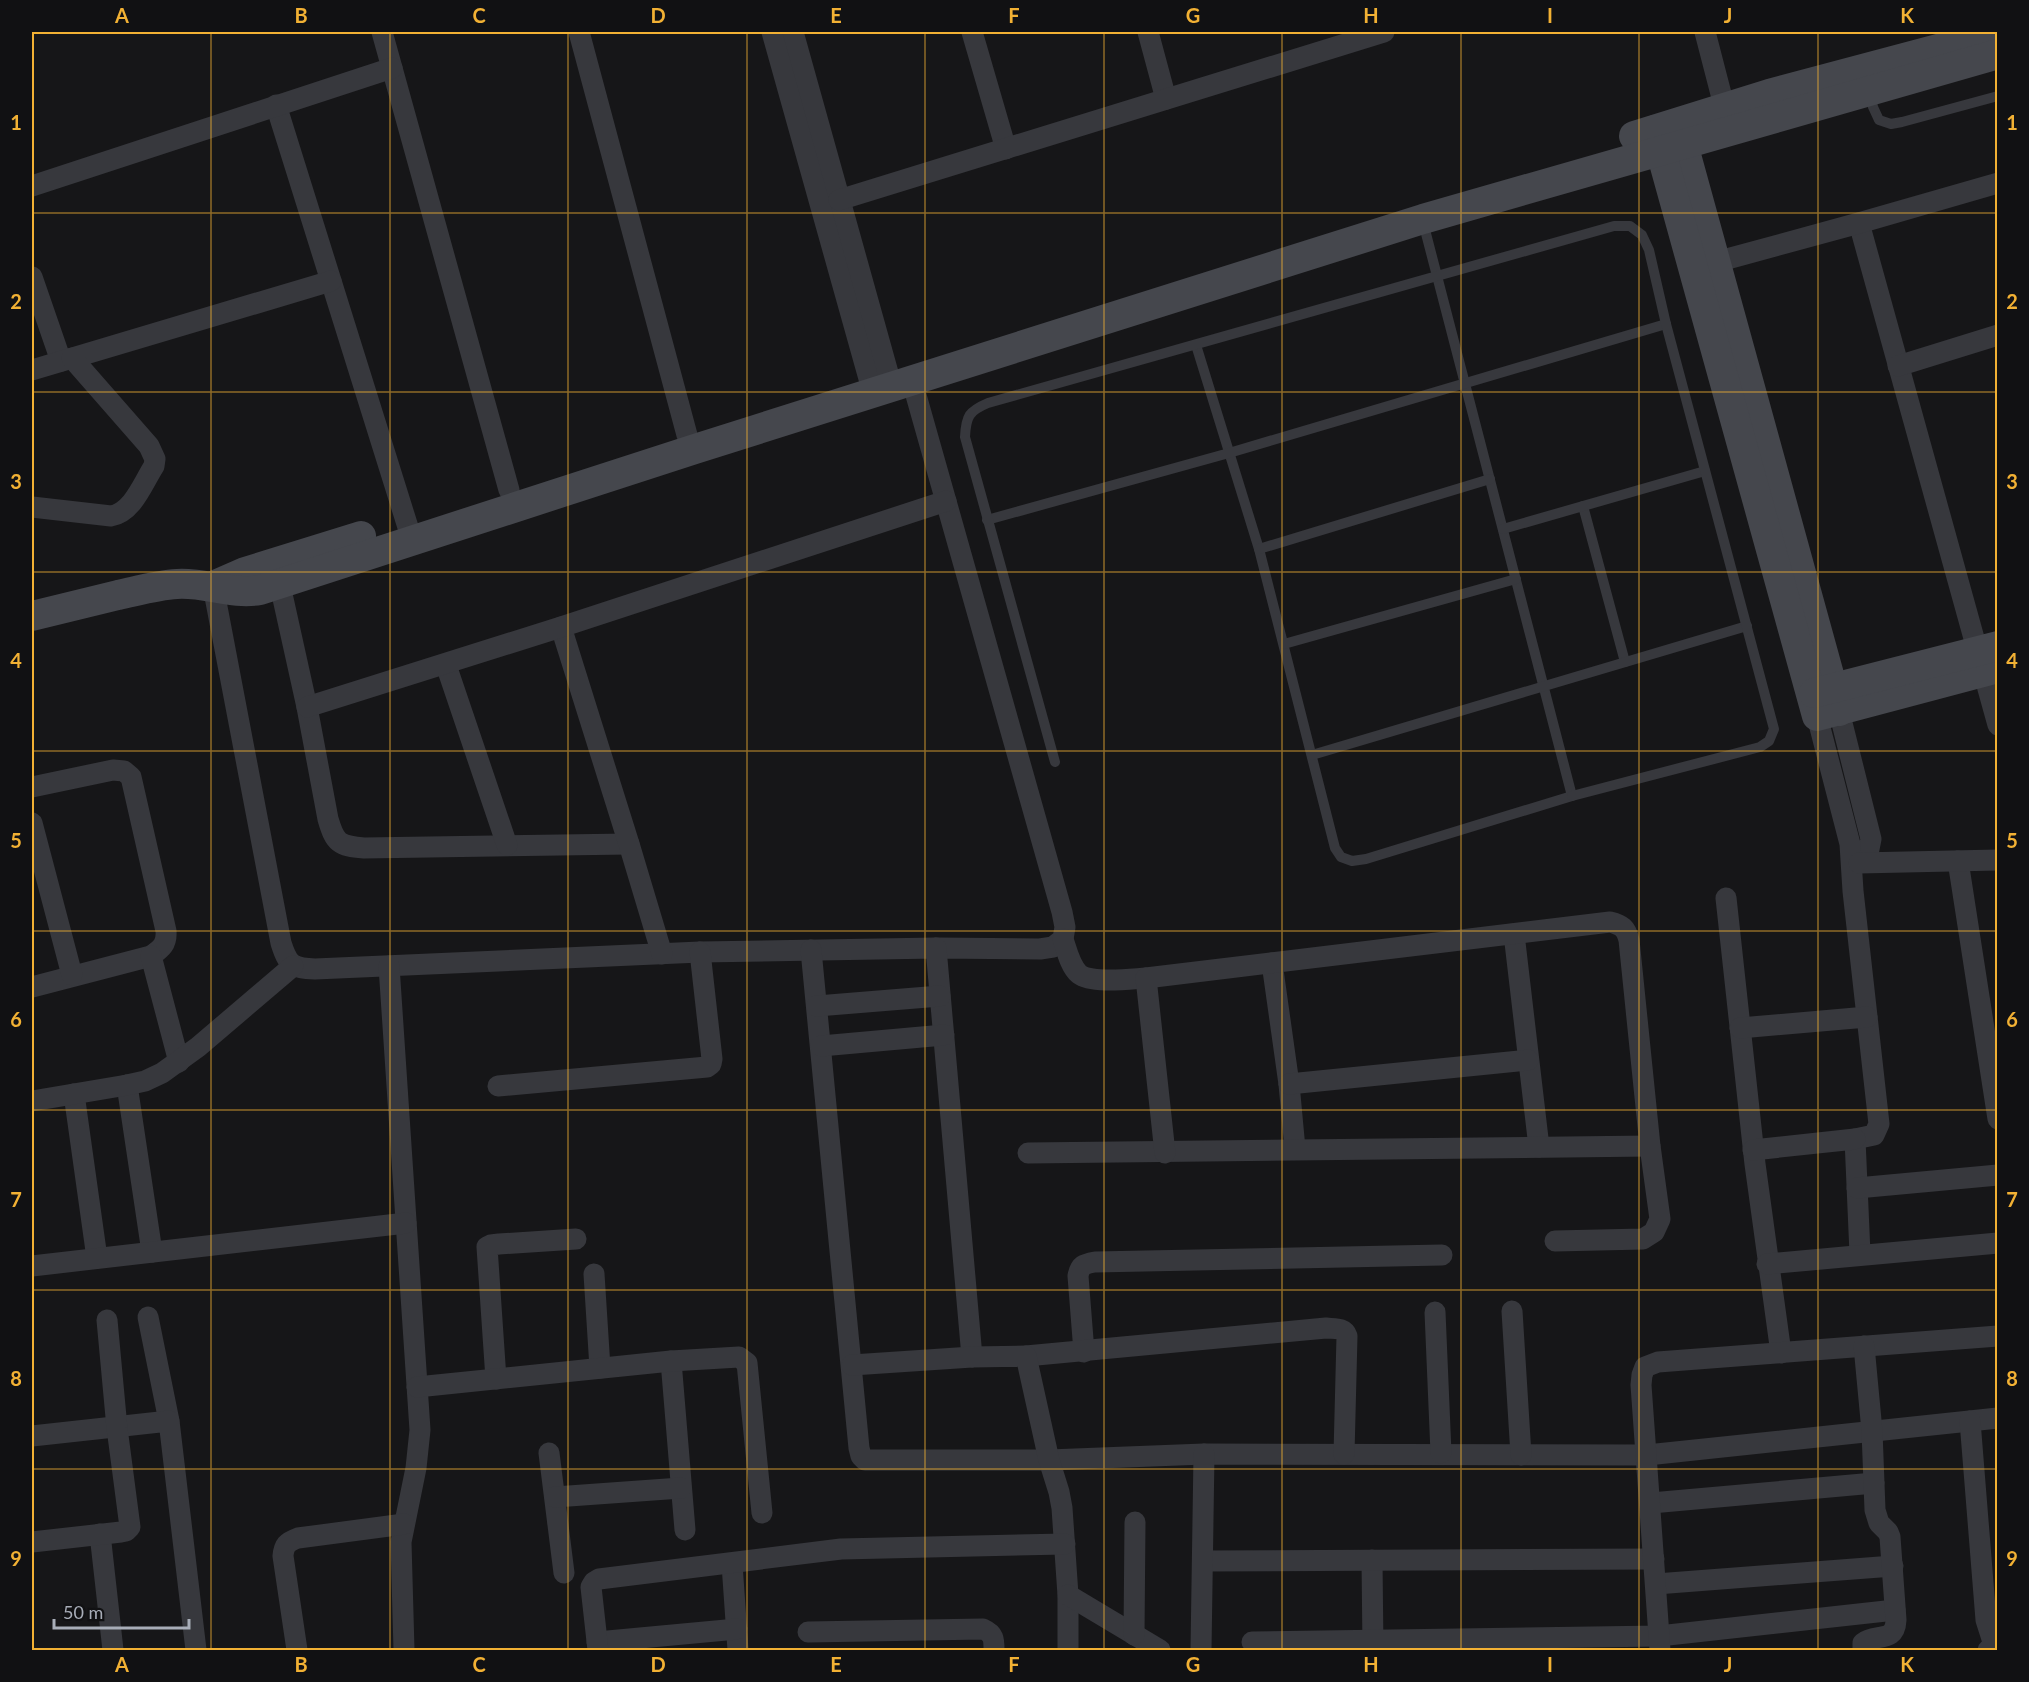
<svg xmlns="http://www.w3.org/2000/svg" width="2029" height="1682" font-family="Lato,sans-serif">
	<rect width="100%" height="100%" fill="#161618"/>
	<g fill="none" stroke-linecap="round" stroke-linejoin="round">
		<g stroke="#37383d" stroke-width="10">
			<polyline points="1870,92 1873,107 1879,120 1891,124 1902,122 1998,96"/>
			<polyline points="1196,345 1259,549 1335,848 1341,857 1352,861 1366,859 1572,796 1423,222"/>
			<polyline points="1583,506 1625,662"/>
			<polyline points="987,520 1229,453 1666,324"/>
			<polyline points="1503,529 1705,471"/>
			<polyline points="1259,549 1490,479"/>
			<polyline points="1284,644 1516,579"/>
			<polyline points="1312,755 1747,626"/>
			<path d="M1055 762 965 437C966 416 969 411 988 403L1614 226H1630L1642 235 1649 250 1666 324 1774 729 1769 741 1760 747 1572 796"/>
		</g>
		<g stroke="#37383d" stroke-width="21">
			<polyline points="382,32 509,490"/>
			<polyline points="579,32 687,435"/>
			<polyline points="772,32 873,393"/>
			<polyline points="793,32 892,387"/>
			<polyline points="972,32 1006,149"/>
			<polyline points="1148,32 1166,99"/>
			<polyline points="1705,32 1728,121"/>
			<polyline points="276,105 412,540"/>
			<polyline points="32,186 392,68"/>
			<polyline points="839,200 1384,32"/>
			<polyline points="1859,223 1998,725"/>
			<polyline points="1716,262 1859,223 1998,183"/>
			<polyline points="32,277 61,361"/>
			<polyline points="1898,366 1998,335"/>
			<polyline points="32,370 331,281"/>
			<path d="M32 507 111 516C133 512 143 483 154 466L155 459 149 446 72 358"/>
			<path d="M280 585 307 707 328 819C335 843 339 846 364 848L629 844"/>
			<path d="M213 586 281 943C288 965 292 968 315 969L700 952 936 948 1040 949 1053 947 1063 939 1065 927 1062 912 912 381"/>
			<polyline points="561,627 629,844 662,954"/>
			<polyline points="446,665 507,845"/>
			<polyline points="307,707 561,627 946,501"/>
			<polyline points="1839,711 1871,839 1868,854 1852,868"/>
			<polyline points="1817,716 1850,844 1853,891 1879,1124 1874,1135 1855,1139 1860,1254"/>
			<path d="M32 787 113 770 124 771 131 777 166 931C167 944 162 948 151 956L32 987"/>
			<polyline points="32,823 72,975"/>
			<polyline points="1958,861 1998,1119"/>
			<polyline points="1859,863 1998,860"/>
			<polyline points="1726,898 1755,1164 1781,1353"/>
			<polyline points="1514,934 1539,1147"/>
			<path d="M1063 939C1067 951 1070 966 1079 974 1092 984 1130 979 1146 978"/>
			<polyline points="936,948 972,1357"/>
			<polyline points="811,950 859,1448 861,1456 865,1460 1049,1460 1204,1454 1647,1455 1998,1418"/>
			<polyline points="151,956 179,1062"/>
			<polyline points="1272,963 1289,1084 1295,1149"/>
			<polyline points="389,966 420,1430 416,1468 401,1542 404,1650"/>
			<polyline points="817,1006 940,996"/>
			<polyline points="1740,1028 1867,1017"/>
			<polyline points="821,1046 944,1035"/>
			<polyline points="1289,1084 1528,1060"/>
			<polyline points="127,1085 152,1252"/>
			<polyline points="498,1086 707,1067 711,1064 712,1059 700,952"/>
			<polyline points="74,1094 97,1258"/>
			<polyline points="32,1101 127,1085 145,1081 162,1073 198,1047 293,966"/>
			<polyline points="1753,1150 1855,1139"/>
			<polyline points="1028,1153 1650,1146"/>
			<path d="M1165 1153 1146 978 1610 922C1622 925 1626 928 1629 940L1650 1146 1660 1219 1654 1232 1643 1239 1555 1241"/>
			<polyline points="1857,1188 1998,1175"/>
			<polyline points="1767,1264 1998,1243"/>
			<polyline points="32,1266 406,1223"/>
			<polyline points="594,1274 600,1368"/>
			<polyline points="1512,1311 1521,1455"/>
			<polyline points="1435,1312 1441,1453"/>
			<polyline points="148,1317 169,1421"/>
			<path d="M1084 1352 1078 1276C1080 1265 1084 1264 1095 1262L1442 1255"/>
			<path d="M1026 1356 1326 1328C1334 1329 1344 1327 1347 1336L1344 1454"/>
			<polyline points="671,1361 685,1530"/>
			<polyline points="852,1365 972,1357 1026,1356 1049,1460 1059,1492 1062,1508 1068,1595 1068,1650"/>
			<polyline points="496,1379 487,1247 491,1245 499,1244 576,1239"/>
			<polyline points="417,1387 671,1361 739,1357 747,1363 762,1513"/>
			<polyline points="1970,1421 1986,1620 1994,1645 1988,1650"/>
			<polyline points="32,1436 169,1421 196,1650"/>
			<polyline points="549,1453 564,1573"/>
			<polyline points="555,1497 681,1488"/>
			<polyline points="1651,1503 1874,1483"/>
			<polyline points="100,1534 113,1650"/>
			<polyline points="32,1542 121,1532 126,1531 130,1527 117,1428 107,1320"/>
			<polyline points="1372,1560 1373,1650"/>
			<polyline points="1204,1561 1654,1559"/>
			<polyline points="732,1564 738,1650"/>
			<polyline points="1656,1584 1893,1566"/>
			<polyline points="1068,1595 1160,1650"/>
			<path d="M808 1632 983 1629C994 1634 994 1639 994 1650"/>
			<polyline points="1134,1635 1135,1522"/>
			<polyline points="597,1642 737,1629"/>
			<polyline points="1252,1642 1659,1636 1895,1610"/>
			<path d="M297 1650 283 1556C284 1545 287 1542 298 1538L404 1524"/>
			<polyline points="598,1650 591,1587 594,1582 599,1579 841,1549 1065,1544"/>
			<polyline points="1201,1650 1204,1454"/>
			<polyline points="1660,1650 1641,1385 1642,1375 1645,1367 1658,1362 1998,1336"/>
			<path d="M1863 1650V1643C1875 1633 1895 1644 1896 1620L1890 1537 1888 1532 1879 1523 1875 1510 1872 1431 1864 1346"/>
		</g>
		<g stroke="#45474d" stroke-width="30">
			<polyline points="1678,126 1839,711"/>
			<polyline points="1655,130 1817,716 1998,668"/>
			<polyline points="1634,136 1769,94 1998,33"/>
			<polyline points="213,586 245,572 361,536"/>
			<path d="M32 616C60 609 89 602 118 595 137 591 157 585 177 584 205 582 232 595 260 590L695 449 1423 219 1998 54"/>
			<polyline points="1814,693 1998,646"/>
		</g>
	</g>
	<path fill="none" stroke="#f2b134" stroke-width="1.5" stroke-opacity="0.55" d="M211 32V1650M390 32V1650M568 32V1650M747 32V1650M925 32V1650M1104 32V1650M1282 32V1650M1461 32V1650M1639 32V1650M1818 32V1650M32 213H1998M32 392H1998M32 572H1998M32 751H1998M32 931H1998M32 1110H1998M32 1290H1998M32 1469H1998"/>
	<rect width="2029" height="1682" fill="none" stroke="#111113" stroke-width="66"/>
	<path d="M54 1619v9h135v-9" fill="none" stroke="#a8adb8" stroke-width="3"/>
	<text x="63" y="1619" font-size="18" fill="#a8adb8" stroke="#111113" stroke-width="4.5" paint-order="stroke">50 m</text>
	<rect x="33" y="33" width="1963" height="1616" fill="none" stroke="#f2b134" stroke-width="2"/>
	<g font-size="20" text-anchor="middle" font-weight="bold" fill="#f2b134">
		<text x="122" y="23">A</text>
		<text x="301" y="23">B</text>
		<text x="479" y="23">C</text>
		<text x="658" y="23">D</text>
		<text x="836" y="23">E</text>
		<text x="1014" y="23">F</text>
		<text x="1193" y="23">G</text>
		<text x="1371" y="23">H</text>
		<text x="1550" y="23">I</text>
		<text x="1728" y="23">J</text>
		<text x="1907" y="23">K</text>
		<text x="16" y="130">1</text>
		<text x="2012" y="130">1</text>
		<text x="16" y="309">2</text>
		<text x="2012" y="309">2</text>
		<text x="16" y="489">3</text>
		<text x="2012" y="489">3</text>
		<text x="16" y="668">4</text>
		<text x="2012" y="668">4</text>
		<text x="16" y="848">5</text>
		<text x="2012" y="848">5</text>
		<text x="16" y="1027">6</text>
		<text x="2012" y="1027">6</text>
		<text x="16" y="1207">7</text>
		<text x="2012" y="1207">7</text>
		<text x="16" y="1386">8</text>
		<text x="2012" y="1386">8</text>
		<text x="16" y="1566">9</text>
		<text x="2012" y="1566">9</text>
		<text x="122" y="1672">A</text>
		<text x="301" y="1672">B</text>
		<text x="479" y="1672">C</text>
		<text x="658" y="1672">D</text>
		<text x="836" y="1672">E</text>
		<text x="1014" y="1672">F</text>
		<text x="1193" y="1672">G</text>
		<text x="1371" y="1672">H</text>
		<text x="1550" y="1672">I</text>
		<text x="1728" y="1672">J</text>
		<text x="1907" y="1672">K</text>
	</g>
</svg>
